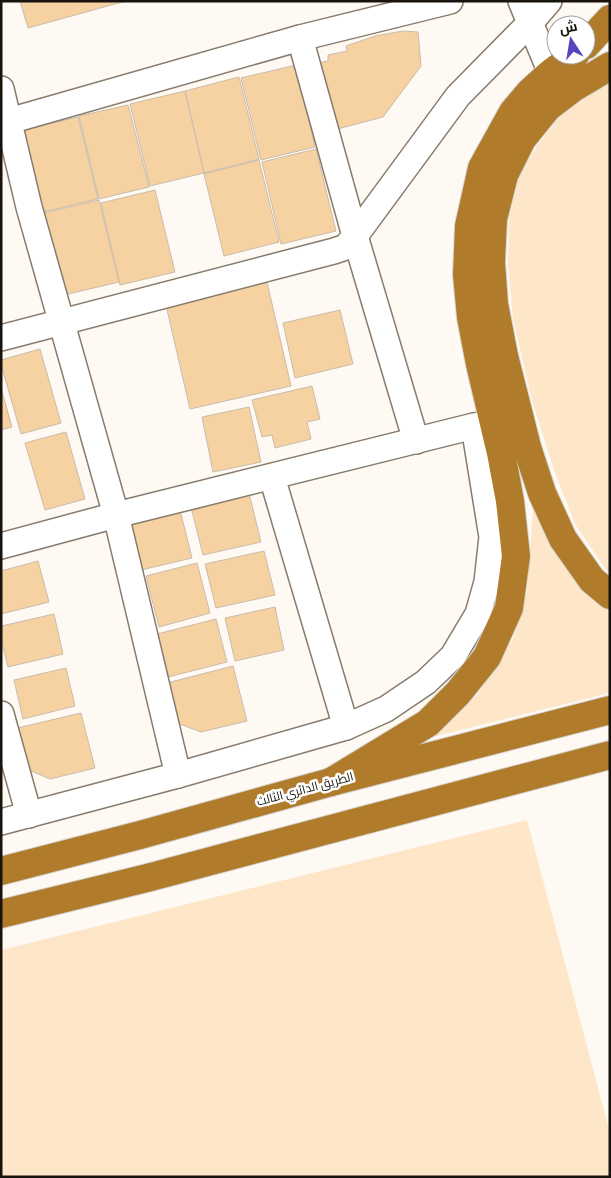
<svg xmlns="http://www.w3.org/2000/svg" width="611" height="1178" font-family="'PT Sans Narrow',Cairo,sans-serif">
	<rect width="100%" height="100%" fill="#fef9f2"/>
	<g fill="#fee6c8">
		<polygon points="610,83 610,574 606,570 575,524 554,470 532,401 513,319 508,266 509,218 520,173 539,143 566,109"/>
		<polygon points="533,510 571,567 610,609 610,693 425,739 477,695 513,639 527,592"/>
		<polygon points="527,820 610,1133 610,1177 1,1177 1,950"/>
	</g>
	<g fill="#f6d1a1" stroke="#c9bcac">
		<polygon points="20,1 126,1 28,28"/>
		<polygon points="403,31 418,32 421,66 383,117 330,131 312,64 328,61 328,55 347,51 346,46 375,36"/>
		<polygon points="296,65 315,147 261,160 241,78"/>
		<polygon points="239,77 259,159 204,173 185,91"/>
		<polygon points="185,91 204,173 150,186 130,104"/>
		<polygon points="128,105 149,187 99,199 79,116"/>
		<polygon points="78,117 98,199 43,212 23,130"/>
		<polygon points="316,149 336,231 281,244 262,162"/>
		<polygon points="259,160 279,242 224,256 204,174"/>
		<polygon points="155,190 175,272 120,285 101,203"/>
		<polygon points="99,200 119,282 64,295 44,213"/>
		<polygon points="266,278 291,386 190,409 165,301"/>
		<polygon points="340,310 353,364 295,378 283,323"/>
		<polygon points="40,349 61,423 21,434 1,364 1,360"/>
		<polygon points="312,386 320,419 307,422 311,439 275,448 272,435 262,437 252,400"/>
		<polygon points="1,388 12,427 1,430"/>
		<polygon points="249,407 261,462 213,472 202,417"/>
		<polygon points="66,432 85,499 45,510 25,443"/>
		<polygon points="248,489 261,542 203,555 190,503"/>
		<polygon points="180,510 192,558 141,570 129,522"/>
		<polygon points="264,551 275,595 216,608 205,564"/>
		<polygon points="38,561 49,602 1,614 1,571"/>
		<polygon points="197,563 210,613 159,627 146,576"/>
		<polygon points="275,607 284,650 235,661 225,618"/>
		<polygon points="54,614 63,654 8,667 1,639 1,626"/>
		<polygon points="216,619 227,662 168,677 157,634"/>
		<polygon points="233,666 247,721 201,732 177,723 167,683"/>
		<polygon points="66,668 75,706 23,719 14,680"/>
		<polygon points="81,713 95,768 50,779 22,767 13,729"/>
	</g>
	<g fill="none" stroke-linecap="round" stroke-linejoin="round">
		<defs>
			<g id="minor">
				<polyline points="521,1 551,73"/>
				<polyline points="1,89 29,207 116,515 178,775"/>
				<polyline points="9,121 300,38 450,1"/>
				<polyline points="1,338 334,251 346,247 355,236 300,38"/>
				<polyline points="416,441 355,236 458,96 530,23 549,1"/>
				<polyline points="1,546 116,515 474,426 494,423"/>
				<polyline points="1,714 29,815"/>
				<polyline points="346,727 386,709 426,682 453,656 478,614 487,582 492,537 474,426"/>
				<polyline points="1,822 178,775 346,727 272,477"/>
			</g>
			<g id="highway">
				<polyline points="586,45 610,19"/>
				<polyline points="610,66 573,88 548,107 522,139 504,175 493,219 491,262 494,304 504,356 527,447 542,493 563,539 592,580 610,595"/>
				<polyline points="331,782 428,723 458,693 487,657 509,608 516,556 510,501 501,453 480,364 471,317 467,275 469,226 482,168 513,112 530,92 551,73 575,55"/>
				<polyline points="1,871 140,835 331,782 610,710"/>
				<polyline points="1,914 147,878 610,755"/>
			</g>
		</defs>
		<use href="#minor" stroke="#877b6c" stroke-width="28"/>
		<use href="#highway" stroke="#d5d5d3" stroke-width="30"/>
		<use href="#minor" stroke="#fff" stroke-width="25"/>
		<use href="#highway" stroke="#b07b2a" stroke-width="28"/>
	</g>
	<g text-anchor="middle" stroke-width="5" stroke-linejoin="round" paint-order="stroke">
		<g font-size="12" fill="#18130d" stroke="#fff">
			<text transform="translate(305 789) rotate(-15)" y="4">الطريق الدائري الثالث</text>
		</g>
	</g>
	<rect width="611" height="1178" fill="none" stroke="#18130d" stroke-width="5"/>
	<g transform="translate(571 40) rotate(348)"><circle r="24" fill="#ffffff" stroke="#a3a19e"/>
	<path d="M0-4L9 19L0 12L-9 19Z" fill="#5645bd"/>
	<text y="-8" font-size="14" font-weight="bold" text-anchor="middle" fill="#18130d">ش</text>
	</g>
</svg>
